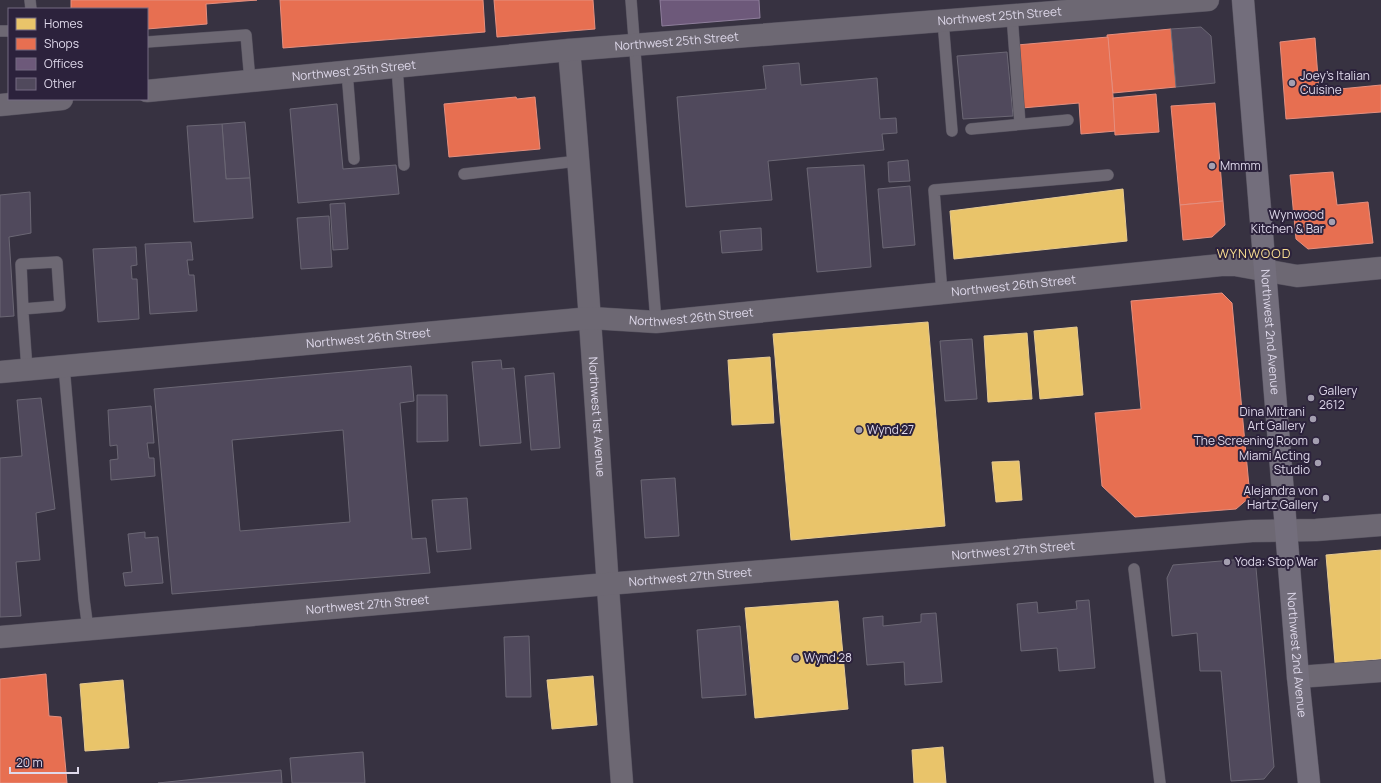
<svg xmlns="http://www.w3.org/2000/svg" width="1381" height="783" font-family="Manrope,sans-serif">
	<rect width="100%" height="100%" fill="#373241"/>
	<g fill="#e9c46a" stroke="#e6ca91">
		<polygon points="1123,189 1127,241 954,259 950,211"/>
		<polygon points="928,322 945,526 791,540 773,334"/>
		<polygon points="1077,327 1083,395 1040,399 1034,331"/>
		<polygon points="1027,333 1032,399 988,402 984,336"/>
		<polygon points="770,357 774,423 732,425 728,360"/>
		<polygon points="1019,461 1022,500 996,502 992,462"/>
		<polygon points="1381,550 1381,659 1335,663 1326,555"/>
		<polygon points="838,601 848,709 755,718 745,608"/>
		<polygon points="593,676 597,725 552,729 547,680"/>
		<polygon points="123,680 129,748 85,751 80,684"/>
		<polygon points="943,747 946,783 914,783 912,750"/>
	</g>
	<g fill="#e76f51" stroke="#e58f7f">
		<polygon points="71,0 257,0 206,4 207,24 147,29 147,9 71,9"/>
		<polygon points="280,0 483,0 485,32 283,48"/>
		<polygon points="494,0 593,0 595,29 497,37"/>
		<polygon points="1171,29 1176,87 1113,93 1107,35"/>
		<polygon points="1108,37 1116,131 1081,134 1079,103 1022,108 1017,45"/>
		<polygon points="1315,38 1319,91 1381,85 1381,112 1286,119 1280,42"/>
		<polygon points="1156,94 1159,132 1115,135 1113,98"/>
		<polygon points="516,97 517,99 535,97 540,149 449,157 444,104"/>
		<polygon points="1215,103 1223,201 1180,205 1171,106"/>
		<polygon points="1333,172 1337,205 1368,202 1373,243 1308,249 1296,239 1290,175"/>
		<polygon points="1223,201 1225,225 1212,237 1183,240 1180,205"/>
		<polygon points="1222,293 1232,303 1250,497 1236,509 1135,517 1102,486 1095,413 1141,409 1131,301"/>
		<polygon points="46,674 49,716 61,717 67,783 0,783 0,679"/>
	</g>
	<polygon fill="#6d597a" stroke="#8f7f9c" points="660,0 759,0 760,18 662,26"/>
	<g fill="#50495c" stroke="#6b6774" fill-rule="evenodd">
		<polygon points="1201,27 1211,36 1215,83 1176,87 1171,29"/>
		<polygon points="1007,52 1013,116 963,119 957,56"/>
		<polygon points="799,63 801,85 877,78 880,119 896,118 897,133 882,134 884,150 768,161 772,200 686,207 677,97 766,89 763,66"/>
		<polygon points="337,104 343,169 396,165 399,194 298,203 290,109"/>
		<polygon points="245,122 250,178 226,179 222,124"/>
		<polygon points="222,124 226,179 250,178 253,218 194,222 187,126"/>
		<polygon points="908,160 910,181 889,182 888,162"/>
		<polygon points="864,165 871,267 817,272 807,168"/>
		<polygon points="910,186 915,245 883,248 878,189"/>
		<polygon points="30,192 31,233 9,237 14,316 0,317 0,195"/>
		<polygon points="345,203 348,249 333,250 330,204"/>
		<polygon points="329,216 332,267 301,269 297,218"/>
		<polygon points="761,228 762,250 722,253 720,231"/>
		<polygon points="191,242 193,260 187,260 189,275 194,275 197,311 150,314 145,244"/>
		<polygon points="136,247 137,265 131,266 132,279 137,279 139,319 98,322 93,249"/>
		<polygon points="972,339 977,399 945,401 940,341"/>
		<polygon points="501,360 502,369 514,368 521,443 480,446 472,362"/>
		<path d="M411 366 414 401 400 403 412 539 426 538 430 573 172 594 154 389ZM343 430 350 522 240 531 232 440Z"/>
		<polygon points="554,373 560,448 531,450 525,376"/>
		<polygon points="417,395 447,395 448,441 417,442"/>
		<polygon points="41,398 55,509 36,513 40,560 16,562 21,616 0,617 0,458 22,456 17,400"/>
		<polygon points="151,406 154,443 147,443 149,458 154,458 155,476 111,480 110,460 118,459 117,445 110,446 108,410"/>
		<polygon points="675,478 679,536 645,538 641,480"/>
		<polygon points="467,498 471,549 437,552 432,500"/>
		<polygon points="145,532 145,538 158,537 163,583 125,586 123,573 132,572 128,534"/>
		<polygon points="1245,559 1256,568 1274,767 1264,779 1231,781 1221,671 1200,671 1197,633 1172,636 1167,578 1173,565"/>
		<polygon points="1089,600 1095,668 1059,671 1057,648 1021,651 1017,604 1037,602 1038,613 1077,609 1076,601"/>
		<polygon points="936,613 942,682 905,685 904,662 867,665 863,618 883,616 883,626 921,622 921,614"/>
		<polygon points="740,626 746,695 702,698 697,630"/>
		<polygon points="529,636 531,697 506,697 504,637"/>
		<polygon points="363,752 365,783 292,783 290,758"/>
		<polygon points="281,770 282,783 158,783"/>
	</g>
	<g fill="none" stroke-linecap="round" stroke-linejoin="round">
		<defs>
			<g id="lane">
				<polyline points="30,0 31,9"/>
				<polyline points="631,0 656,322"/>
				<polyline points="1012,15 1020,124"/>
				<polyline points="943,21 952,131"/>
				<polyline points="0,31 9,31"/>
				<polyline points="147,42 246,35 250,81"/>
				<polyline points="397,67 404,165"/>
				<polyline points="347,72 354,159"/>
				<polyline points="971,129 1068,120"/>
				<polyline points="464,174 578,161"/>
				<polyline points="942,293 934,190 1108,175"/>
				<path d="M23 309 60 306 57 262 21 264C22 299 24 334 27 369"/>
				<polyline points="64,366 84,599 88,629"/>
				<polyline points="1134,569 1160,783"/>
			</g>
			<g id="street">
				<path id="s1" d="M569 50C591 294 603 539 622 783"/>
				<path id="s2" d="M147 91 569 50 1208 0"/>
				<polyline points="0,105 62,99"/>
				<path id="s3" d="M0 372 591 318 656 322 1221 265H1235L1297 276 1381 268"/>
				<path id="s4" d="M0 637 607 584 1252 531 1316 530 1381 525"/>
				<polyline points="1298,677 1381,671"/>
			</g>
			<g id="secondary">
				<path id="s5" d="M1243 0 1298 677 1309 783"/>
			</g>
		</defs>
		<use href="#lane" stroke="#55515e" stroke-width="12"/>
		<use href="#street" stroke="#55515e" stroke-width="23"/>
		<use href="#secondary" stroke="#55515e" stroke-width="23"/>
		<use href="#lane" stroke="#6d6873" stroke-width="11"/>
		<use href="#street" stroke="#6d6873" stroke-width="22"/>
		<use href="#secondary" stroke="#736e7c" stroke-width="22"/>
	</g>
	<g fill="#a49fb0" stroke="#2c223c" stroke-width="1.5">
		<circle cx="1292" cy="83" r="4"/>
		<circle cx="1212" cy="166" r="4"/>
		<circle cx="1332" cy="222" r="4"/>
		<circle cx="1311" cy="398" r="4"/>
		<circle cx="1313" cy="419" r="4"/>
		<circle cx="859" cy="430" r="4"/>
		<circle cx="1316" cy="441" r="4"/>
		<circle cx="1318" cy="463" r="4"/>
		<circle cx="1326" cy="498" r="4"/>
		<circle cx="1227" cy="562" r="4"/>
		<circle cx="796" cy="658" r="4"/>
	</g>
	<g text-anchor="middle" stroke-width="4" stroke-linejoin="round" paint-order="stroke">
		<g font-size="12" fill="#dfd9eb" stroke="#2c223c">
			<text dy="4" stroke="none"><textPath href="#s2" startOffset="856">Northwest 25th Street</textPath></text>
			<text dy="4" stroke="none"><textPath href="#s2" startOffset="532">Northwest 25th Street</textPath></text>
			<text dy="4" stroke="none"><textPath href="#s2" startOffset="208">Northwest 25th Street</textPath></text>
			<text dy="4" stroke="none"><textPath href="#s3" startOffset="1018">Northwest 26th Street</textPath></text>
			<text dy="4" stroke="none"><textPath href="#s3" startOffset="694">Northwest 26th Street</textPath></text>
			<text dy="4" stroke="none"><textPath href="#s5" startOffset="333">Northwest 2nd Avenue</textPath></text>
			<text dy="4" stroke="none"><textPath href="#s3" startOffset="370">Northwest 26th Street</textPath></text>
			<text dy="4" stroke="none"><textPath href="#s1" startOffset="368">Northwest 1st Avenue</textPath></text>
			<text dy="4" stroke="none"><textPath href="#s4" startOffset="1017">Northwest 27th Street</textPath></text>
			<text dy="4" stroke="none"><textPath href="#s4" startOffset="693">Northwest 27th Street</textPath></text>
			<text dy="4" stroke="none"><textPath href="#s4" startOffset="369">Northwest 27th Street</textPath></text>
			<text dy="4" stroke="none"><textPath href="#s5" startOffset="657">Northwest 2nd Avenue</textPath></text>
		</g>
		<g font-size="12" fill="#dfd9eb" stroke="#2c223c" text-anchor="start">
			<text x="1300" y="80">Joey's Italian<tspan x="1300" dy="14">Cuisine</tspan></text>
			<text x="1220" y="170">Mmmm</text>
			<text x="1324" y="219" text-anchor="end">Wynwood<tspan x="1324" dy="14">Kitchen &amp; Bar</tspan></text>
			<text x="1319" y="395">Gallery<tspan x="1319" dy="14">2612</tspan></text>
			<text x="1305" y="416" text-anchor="end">Dina Mitrani<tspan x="1305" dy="14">Art Gallery</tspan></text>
			<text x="867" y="434">Wynd 27</text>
			<text x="1308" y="445" text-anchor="end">The Screening Room</text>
			<text x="1310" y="460" text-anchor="end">Miami Acting<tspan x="1310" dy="14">Studio</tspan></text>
			<text x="1318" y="495" text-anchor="end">Alejandra von<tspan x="1318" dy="14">Hartz Gallery</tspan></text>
			<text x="1235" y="566">Yoda: Stop War</text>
			<text x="804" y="662">Wynd 28</text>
		</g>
		<g font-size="13" letter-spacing="1" fill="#f6db8f" stroke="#2c223c">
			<text x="1254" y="258">WYNWOOD</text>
		</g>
	</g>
	<rect x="8" y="8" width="140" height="92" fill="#2c223c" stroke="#746b82"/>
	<rect x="16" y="18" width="20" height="12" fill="#e9c46a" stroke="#746b82"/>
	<text x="44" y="28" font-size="12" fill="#dfd9eb">Homes</text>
	<rect x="16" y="38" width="20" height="12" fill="#e76f51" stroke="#746b82"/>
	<text x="44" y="48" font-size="12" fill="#dfd9eb">Shops</text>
	<rect x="16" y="58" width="20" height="12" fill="#6d597a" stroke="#746b82"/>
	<text x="44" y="68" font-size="12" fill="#dfd9eb">Offices</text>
	<rect x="16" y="78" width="20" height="12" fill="#50495c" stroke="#746b82"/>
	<text x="44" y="88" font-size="12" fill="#dfd9eb">Other</text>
	<path d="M10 767v6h68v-6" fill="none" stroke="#dfd9eb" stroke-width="2"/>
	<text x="16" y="767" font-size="12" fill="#dfd9eb" stroke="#2c223c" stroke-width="3" paint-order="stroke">20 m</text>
</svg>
